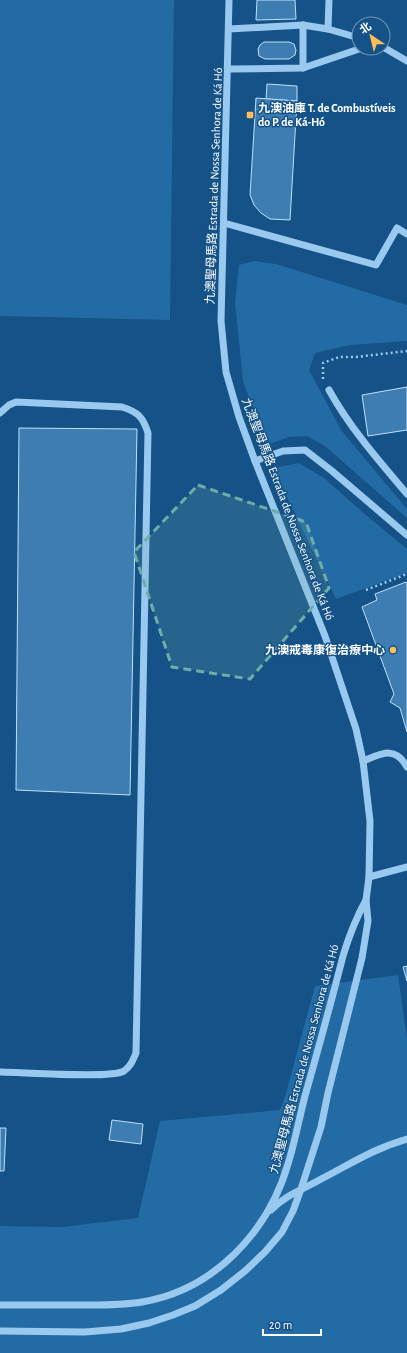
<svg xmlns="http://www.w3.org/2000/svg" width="407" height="1353" font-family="'Alegreya Sans','Noto Sans SC',sans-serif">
	<rect width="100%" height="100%" fill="#145287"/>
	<g fill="#236ba5">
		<polygon points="0,0 174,0 170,320 0,316"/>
		<polygon points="254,261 276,264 407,305 407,341 350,345 315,353 309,370 341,430 407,509 407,518 325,446 307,436 289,437 266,445 243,381 235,302 239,265"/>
		<polygon points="299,463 324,478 367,516 407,549 407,573 336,599 273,468"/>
		<polygon points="398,975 407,1039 407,1353 0,1353 0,1226 62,1227 138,1218 160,1121 280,1110 285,1097 315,986"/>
	</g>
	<g fill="#3d7db2" stroke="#bfe1fb">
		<polygon points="257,0 295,0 296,19 256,20"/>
		<polygon points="264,42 289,42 294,44 296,50 295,55 289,59 265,59 259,56 258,49 260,45"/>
		<polygon points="267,84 297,86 297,101 266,99"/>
		<polygon points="256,98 297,101 290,220 270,219 261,213 254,205 250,195"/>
		<polygon points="407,387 407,430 368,436 362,395"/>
		<polygon points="19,428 137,429 130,795 16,790"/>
		<polygon points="406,582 407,584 407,732 400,708 390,702 394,694 362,607 377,600 375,594"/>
		<polygon points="407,966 407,981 403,967"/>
		<polygon points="112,1120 143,1124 141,1144 109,1140"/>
		<polygon points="0,1128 6,1128 4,1171 0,1171"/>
	</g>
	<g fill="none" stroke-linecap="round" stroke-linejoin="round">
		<g stroke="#99c9ef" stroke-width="2.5" stroke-dasharray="2 3" stroke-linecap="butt">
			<polyline points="323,379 323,363 339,357 356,357 407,351"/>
			<polyline points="366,590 407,574"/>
		</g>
		<g stroke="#99c9ef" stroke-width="7">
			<polyline points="229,29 303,25 328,29 329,0"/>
			<polyline points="328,29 359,38"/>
			<polyline points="383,47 407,61"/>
			<polyline points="303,68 362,48"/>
			<polyline points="228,69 303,68 303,25"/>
			<polyline points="224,223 376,265 397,228 407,234"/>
			<path d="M329 390C350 428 379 461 407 494"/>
			<path d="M0 413 9 405 16 402 122 407C138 412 143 417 148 433L136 1053C133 1060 131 1066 124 1071 112 1079 20 1072 0 1072"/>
			<polyline points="255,461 283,451 305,450 332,471 407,535"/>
			<path d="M363 761C381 754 395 745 407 767"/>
			<polyline points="369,877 407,867"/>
			<path d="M271 1210C287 1194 304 1189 323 1178 352 1163 375 1148 407 1139"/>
			<path d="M0 1305C23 1305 46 1305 70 1305 94 1305 118 1306 142 1302 214 1290 268 1232 288 1164 295 1142 299 1119 305 1096 318 1050 331 1003 343 956 349 936 356 918 366 900"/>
			<polyline points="0,1331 85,1332 121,1329 149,1323 173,1315 195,1306 221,1290 245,1271 265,1252 282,1232 293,1211 301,1189 321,1127 328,1093 362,958 368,921 366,900 369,877 370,821 363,761 356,729 325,636 255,461 239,417 226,372 221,321 229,0"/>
		</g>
	</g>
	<path fill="#6fada8" fill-opacity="0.2" stroke="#6fada8" stroke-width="3" stroke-dasharray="8 5" stroke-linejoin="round" d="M198 485 306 522 329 588 250 679 172 667 134 552Z"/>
	<g fill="#ffbd57" stroke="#145287" stroke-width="1.5">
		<rect x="246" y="111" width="8" height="8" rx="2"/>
		<circle cx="393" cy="650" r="4"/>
	</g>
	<g text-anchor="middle" stroke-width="3" stroke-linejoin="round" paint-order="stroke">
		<g font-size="12" font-weight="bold" fill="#fff" stroke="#145287" text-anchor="start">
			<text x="258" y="112">九澳油庫 T. de Combustíveis<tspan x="258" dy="14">do P. de Ká-Hó</tspan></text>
			<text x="385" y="654" text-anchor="end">九澳戒毒康復治療中心</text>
		</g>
		<g font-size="12" fill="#fff" stroke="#145287">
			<text transform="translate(214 186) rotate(-88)" y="4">九澳聖母馬路 Estrada de Nossa Senhora de Ká Hó</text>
			<text transform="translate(288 509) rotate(69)" y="4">九澳聖母馬路 Estrada de Nossa Senhora de Ká Hó</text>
			<text transform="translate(304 1059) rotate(-75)" y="4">九澳聖母馬路 Estrada de Nossa Senhora de Ká Hó</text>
		</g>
	</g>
	<g transform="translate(371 36) rotate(325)"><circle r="19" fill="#145287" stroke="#7297b7"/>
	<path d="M0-3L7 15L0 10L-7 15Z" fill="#ffbd57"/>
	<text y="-6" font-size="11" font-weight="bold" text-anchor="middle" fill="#ffffff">北</text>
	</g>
	<path d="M263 1329v6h58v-6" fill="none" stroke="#ffffff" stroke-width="2"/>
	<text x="269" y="1329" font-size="12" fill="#ffffff" stroke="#145287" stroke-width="3" paint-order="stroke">20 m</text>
</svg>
